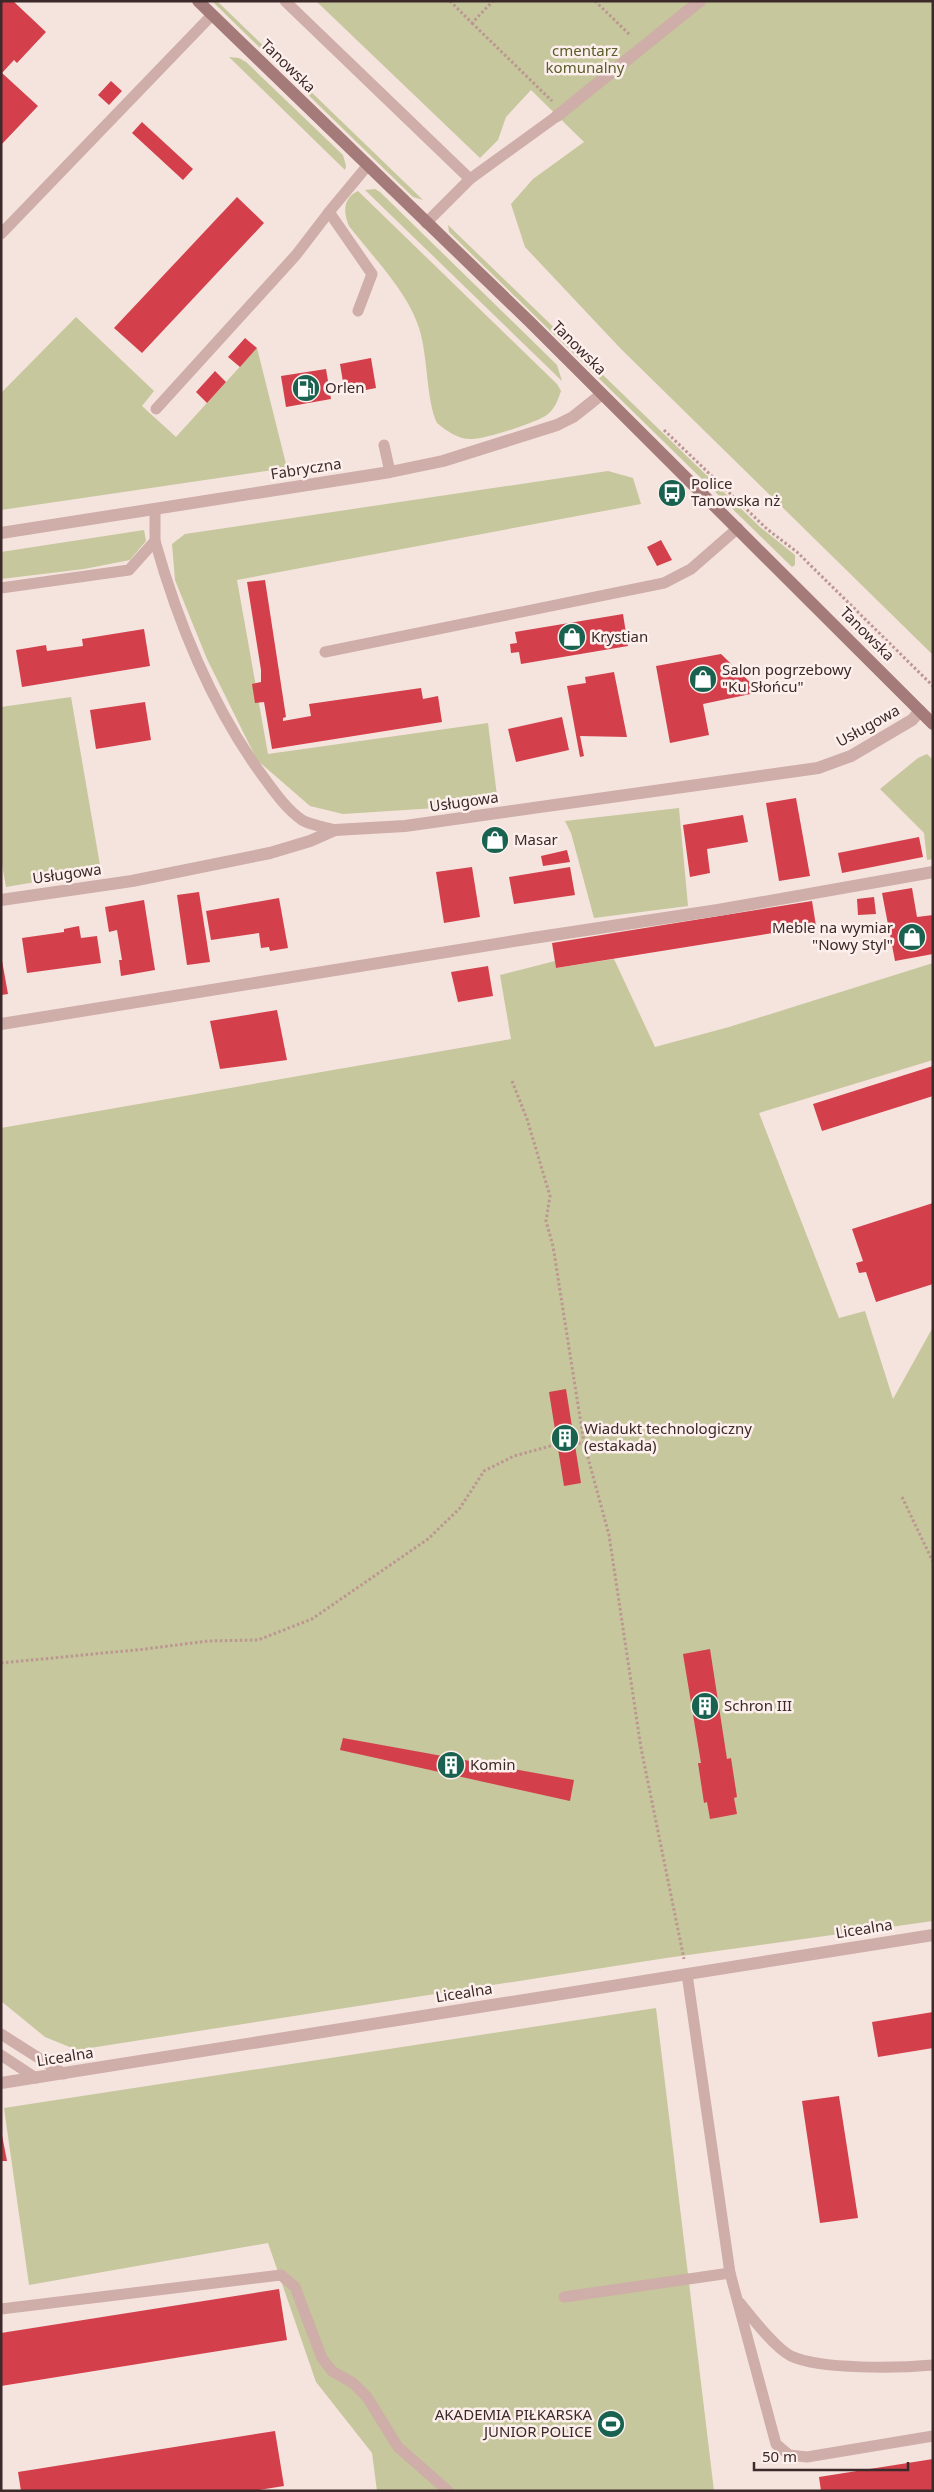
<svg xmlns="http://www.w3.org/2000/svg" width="934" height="2492" font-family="'Noto Sans',sans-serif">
	<rect width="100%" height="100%" fill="#f5e3de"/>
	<g fill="#c6c79c">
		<polygon points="212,1 217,1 423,200 413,197"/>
		<polygon points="316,1 933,1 933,655 621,349 525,247 511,204 533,179 584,142 531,90 506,117 498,140 480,158"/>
		<polygon points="229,57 239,58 246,62 343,155 346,166 345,170"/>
		<polygon points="375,189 380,192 557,365 562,381 365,190"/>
		<path d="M358 191 557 384 561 391C558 400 555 408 548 414 539 422 483 440 471 439 457 439 447 431 437 423 426 400 428 355 419 328 408 292 372 256 349 226 343 212 343 198 358 191Z"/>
		<polygon points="448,225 760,527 795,555 795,565 792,567 449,232"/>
		<polygon points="76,317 154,391 142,406 176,437 257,348 287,468 1,510 1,393"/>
		<polygon points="608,471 633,478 641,504 237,580 268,754 488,723 498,804 343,814 310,806 257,760 207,659 175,580 172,544 185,534"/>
		<polygon points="144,530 146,541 130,560 84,569 1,579 1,552"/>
		<polygon points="71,697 101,871 6,887 1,859 1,707"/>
		<polygon points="927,754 933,760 933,859 927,860 924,833 880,789 918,758"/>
		<polygon points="679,808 688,906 594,918 571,833 565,821"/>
		<polygon points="614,959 655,1047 729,1027 933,963 933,1060 759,1113 839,1318 865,1311 893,1399 933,1327 933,1921 666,1958 77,2050 45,2037 1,2001 1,1128 511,1039 500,975 555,961 556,968"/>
		<polygon points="656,2008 714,2491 377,2491 372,2453 316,2382 268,2243 29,2285 4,2108"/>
	</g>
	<g fill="#d33f4b">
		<polygon points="1,1 13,1 46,32 17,63 14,60 2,73 38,106 1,145"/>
		<polygon points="111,81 122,91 109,105 98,95"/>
		<polygon points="142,122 193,169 183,180 132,133"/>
		<polygon points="237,197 264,223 142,353 114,328"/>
		<polygon points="245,338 257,348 240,367 228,357"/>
		<polygon points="371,358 376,388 345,394 340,364"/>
		<polygon points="326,369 331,399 286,407 281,376"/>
		<polygon points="215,371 226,382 207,403 196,392"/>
		<polygon points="661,540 672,560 657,566 647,547"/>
		<polygon points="265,580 286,717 283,718 283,721 311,716 309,704 421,688 423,699 438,696 442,722 272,749 264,702 255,703 252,684 261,682 261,670 247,582"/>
		<polygon points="623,614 628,646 521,664 519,652 511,653 510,644 517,643 515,632"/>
		<polygon points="144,629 150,666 22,687 16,650 46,645 47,651 83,646 82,639"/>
		<polygon points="721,654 760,692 703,704 709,735 670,743 656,666"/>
		<polygon points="614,672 627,737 580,736 584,756 580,757 567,686 586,683 585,677"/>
		<polygon points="145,702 151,740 96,749 90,710"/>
		<polygon points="562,717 569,750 516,762 508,729"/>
		<polygon points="796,798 810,876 779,881 766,803"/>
		<polygon points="743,815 748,842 707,849 710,873 690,877 683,825"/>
		<polygon points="919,837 923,857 842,873 838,853"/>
		<polygon points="567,850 570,862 543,866 541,856"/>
		<polygon points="472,867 480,917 444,923 436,872"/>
		<polygon points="570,867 575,895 514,904 509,877"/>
		<polygon points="912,888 917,917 933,915 933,954 895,961 882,893"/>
		<polygon points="199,892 210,962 187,965 177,895"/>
		<polygon points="874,897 876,914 858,915 857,899"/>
		<polygon points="279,898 288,948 270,951 269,947 261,948 259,933 211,940 206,911"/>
		<polygon points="144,900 155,970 121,976 119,960 122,960 117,930 109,932 105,907"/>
		<polygon points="812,901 816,926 556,968 552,943"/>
		<polygon points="79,926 81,938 97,936 101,963 27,973 22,938 64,932 64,929"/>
		<polygon points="1,955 8,994 1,995"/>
		<polygon points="488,966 493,996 458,1002 451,972"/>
		<polygon points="277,1010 287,1060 220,1069 210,1021"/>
		<polygon points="933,1066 933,1096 822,1131 813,1104"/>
		<polygon points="933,1203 933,1284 876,1302 866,1272 859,1273 856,1263 863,1261 852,1229"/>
		<polygon points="566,1389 581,1483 564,1486 549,1392"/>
		<polygon points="710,1649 727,1759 731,1758 737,1797 734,1798 737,1814 710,1819 707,1802 704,1803 698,1763 701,1763 683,1654"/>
		<polygon points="343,1738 574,1780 570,1801 340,1750"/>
		<polygon points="933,2012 933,2048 878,2057 872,2022"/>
		<polygon points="839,2096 858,2218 820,2223 802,2101"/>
		<polygon points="1,2130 7,2161 1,2161"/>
		<polygon points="279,2289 287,2340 1,2386 1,2333"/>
		<polygon points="275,2431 284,2486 253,2491 21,2491 18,2472"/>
		<polygon points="933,2459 933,2491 821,2491 819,2477"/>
	</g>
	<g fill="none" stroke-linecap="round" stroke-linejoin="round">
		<g stroke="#bc9692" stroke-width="3" stroke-dasharray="2.5 2.5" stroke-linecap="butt">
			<polyline points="450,1 472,23 493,1"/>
			<polyline points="595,1 631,36"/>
			<polyline points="472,23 552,101"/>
			<polyline points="664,430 767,529 797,552 933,686"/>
			<polyline points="512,1081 527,1119 550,1196 546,1221 553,1246 584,1443"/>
			<polyline points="902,1497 933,1562"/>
			<polyline points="1,1663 145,1649 208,1641 258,1640 312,1619 428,1539 460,1508 484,1471 514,1456 554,1445 584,1443 609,1535 641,1748 684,1959"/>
		</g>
		<g stroke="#cfada8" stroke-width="11">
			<polyline points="285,1 470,179"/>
			<polyline points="426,223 470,179 557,116"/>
			<polyline points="1,234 212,15"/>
			<polyline points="358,311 372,274 329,212 368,165"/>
			<polyline points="156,409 296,255 329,212"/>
			<polyline points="384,445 390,472"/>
			<path d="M155 541C178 623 211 705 262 775 273 790 286 809 302 820 310 825 325 827 335 830"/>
			<polyline points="1,588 129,570 155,541 155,510"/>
			<polyline points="325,652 664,583 691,569 738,528"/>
			<polyline points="687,1974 730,2273 776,2444 789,2455 807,2457 933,2436"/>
			<polyline points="1,2034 64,2074"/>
			<polyline points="1,2055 36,2078"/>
			<polyline points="564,2297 730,2273"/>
			<path d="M740 2303C752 2318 775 2348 791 2356 821 2370 899 2368 933 2365"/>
			<polyline points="1,2309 281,2275 295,2287 322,2358 332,2371 353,2383 367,2397 398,2447 448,2491"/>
		</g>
		<polyline stroke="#cfada8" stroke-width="12" points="557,116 700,1"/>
		<g stroke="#cfada8" stroke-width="12">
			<polyline points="1,533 390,472 443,461 557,425 573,417 602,394"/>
			<polyline points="1,900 132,881 270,853 310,841 335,830 405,826 818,768 851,756 912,720 920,711"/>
			<polyline points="1,1024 533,938 718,910 933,872"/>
			<polyline points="1,2083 933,1935"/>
		</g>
		<polyline stroke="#a47b79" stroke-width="12" points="198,1 530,322 933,724"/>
	</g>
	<defs>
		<symbol id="fuel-disc" viewBox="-11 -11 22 22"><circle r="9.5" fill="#19624f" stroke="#fcefec"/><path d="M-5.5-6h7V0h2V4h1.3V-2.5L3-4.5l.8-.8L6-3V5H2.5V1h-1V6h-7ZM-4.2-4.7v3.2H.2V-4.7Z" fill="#fff"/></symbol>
		<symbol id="bus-disc" viewBox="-11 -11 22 22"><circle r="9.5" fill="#19624f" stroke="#fcefec"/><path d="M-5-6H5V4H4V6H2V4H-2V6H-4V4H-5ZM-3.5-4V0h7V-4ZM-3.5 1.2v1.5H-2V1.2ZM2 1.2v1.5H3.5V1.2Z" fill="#fff"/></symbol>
		<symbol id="shop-disc" viewBox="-11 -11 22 22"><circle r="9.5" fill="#19624f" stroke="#fcefec"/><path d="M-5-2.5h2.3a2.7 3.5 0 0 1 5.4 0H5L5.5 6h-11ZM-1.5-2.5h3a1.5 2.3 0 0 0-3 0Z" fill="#fff"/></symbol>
		<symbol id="building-disc" viewBox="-11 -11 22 22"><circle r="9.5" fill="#19624f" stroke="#fcefec"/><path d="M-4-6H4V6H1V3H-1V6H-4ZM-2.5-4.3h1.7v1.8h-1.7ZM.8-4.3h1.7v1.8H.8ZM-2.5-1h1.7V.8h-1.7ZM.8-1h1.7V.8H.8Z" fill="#fff"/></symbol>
		<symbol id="stadium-disc" viewBox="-11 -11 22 22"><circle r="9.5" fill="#19624f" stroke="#fcefec"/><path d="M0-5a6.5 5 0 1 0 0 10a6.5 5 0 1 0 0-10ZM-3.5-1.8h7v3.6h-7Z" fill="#fff"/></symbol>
	</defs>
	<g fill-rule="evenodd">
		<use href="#fuel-disc" x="290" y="372" width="32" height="32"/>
		<use href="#bus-disc" x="656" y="477" width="32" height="32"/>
		<use href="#shop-disc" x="556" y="621" width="32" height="32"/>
		<use href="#shop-disc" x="687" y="663" width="32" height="32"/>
		<use href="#shop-disc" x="479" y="824" width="32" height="32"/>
		<use href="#shop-disc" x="896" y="921" width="32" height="32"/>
		<use href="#building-disc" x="549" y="1422" width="32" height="32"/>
		<use href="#building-disc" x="689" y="1690" width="32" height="32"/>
		<use href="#building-disc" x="435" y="1749" width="32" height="32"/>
		<use href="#stadium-disc" x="595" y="2408" width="32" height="32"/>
	</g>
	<g text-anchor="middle" stroke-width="5" stroke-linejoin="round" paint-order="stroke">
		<g font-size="15" fill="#5b5d2a" stroke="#fcefec">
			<text x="585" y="56">cmentarz<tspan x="585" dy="17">komunalny</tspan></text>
		</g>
		<g font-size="15" fill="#3c2929" stroke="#fcefec">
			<text transform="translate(288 66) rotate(44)" y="5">Tanowska</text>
			<text transform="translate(579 348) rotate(45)" y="5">Tanowska</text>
			<text transform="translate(306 469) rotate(-9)" y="5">Fabryczna</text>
			<text transform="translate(867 634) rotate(45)" y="5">Tanowska</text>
			<text transform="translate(868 726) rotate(-29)" y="5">Usługowa</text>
			<text transform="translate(464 802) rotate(-8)" y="5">Usługowa</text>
			<text transform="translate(67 874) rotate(-8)" y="5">Usługowa</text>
			<text transform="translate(864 1929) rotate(-9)" y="5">Licealna</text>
			<text transform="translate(464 1993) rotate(-9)" y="5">Licealna</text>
			<text transform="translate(65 2057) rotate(-9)" y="5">Licealna</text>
		</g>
		<g font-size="15" fill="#3c2929" stroke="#fcefec" text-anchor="start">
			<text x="325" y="393">Orlen</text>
			<text x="691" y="489">Police<tspan x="691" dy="17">Tanowska nż</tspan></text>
			<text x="591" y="642">Krystian</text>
			<text x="722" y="675">Salon pogrzebowy<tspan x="722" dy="17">"Ku Słońcu"</tspan></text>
			<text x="514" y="845">Masar</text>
			<text x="893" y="933" text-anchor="end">Meble na wymiar<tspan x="893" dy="17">"Nowy Styl"</tspan></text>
			<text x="584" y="1434">Wiadukt technologiczny<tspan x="584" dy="17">(estakada)</tspan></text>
			<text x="724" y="1711">Schron III</text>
			<text x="470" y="1770">Komin</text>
			<text x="592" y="2420" text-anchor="end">AKADEMIA PIŁKARSKA<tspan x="592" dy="17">JUNIOR POLICE</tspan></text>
		</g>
	</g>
	<rect width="934" height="2492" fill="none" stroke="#3c2929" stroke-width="5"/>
	<path d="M754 2462v8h154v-8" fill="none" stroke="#3c2929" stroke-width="2.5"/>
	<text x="762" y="2462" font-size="15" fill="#3c2929" stroke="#fcefec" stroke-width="4" paint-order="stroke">50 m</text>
</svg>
